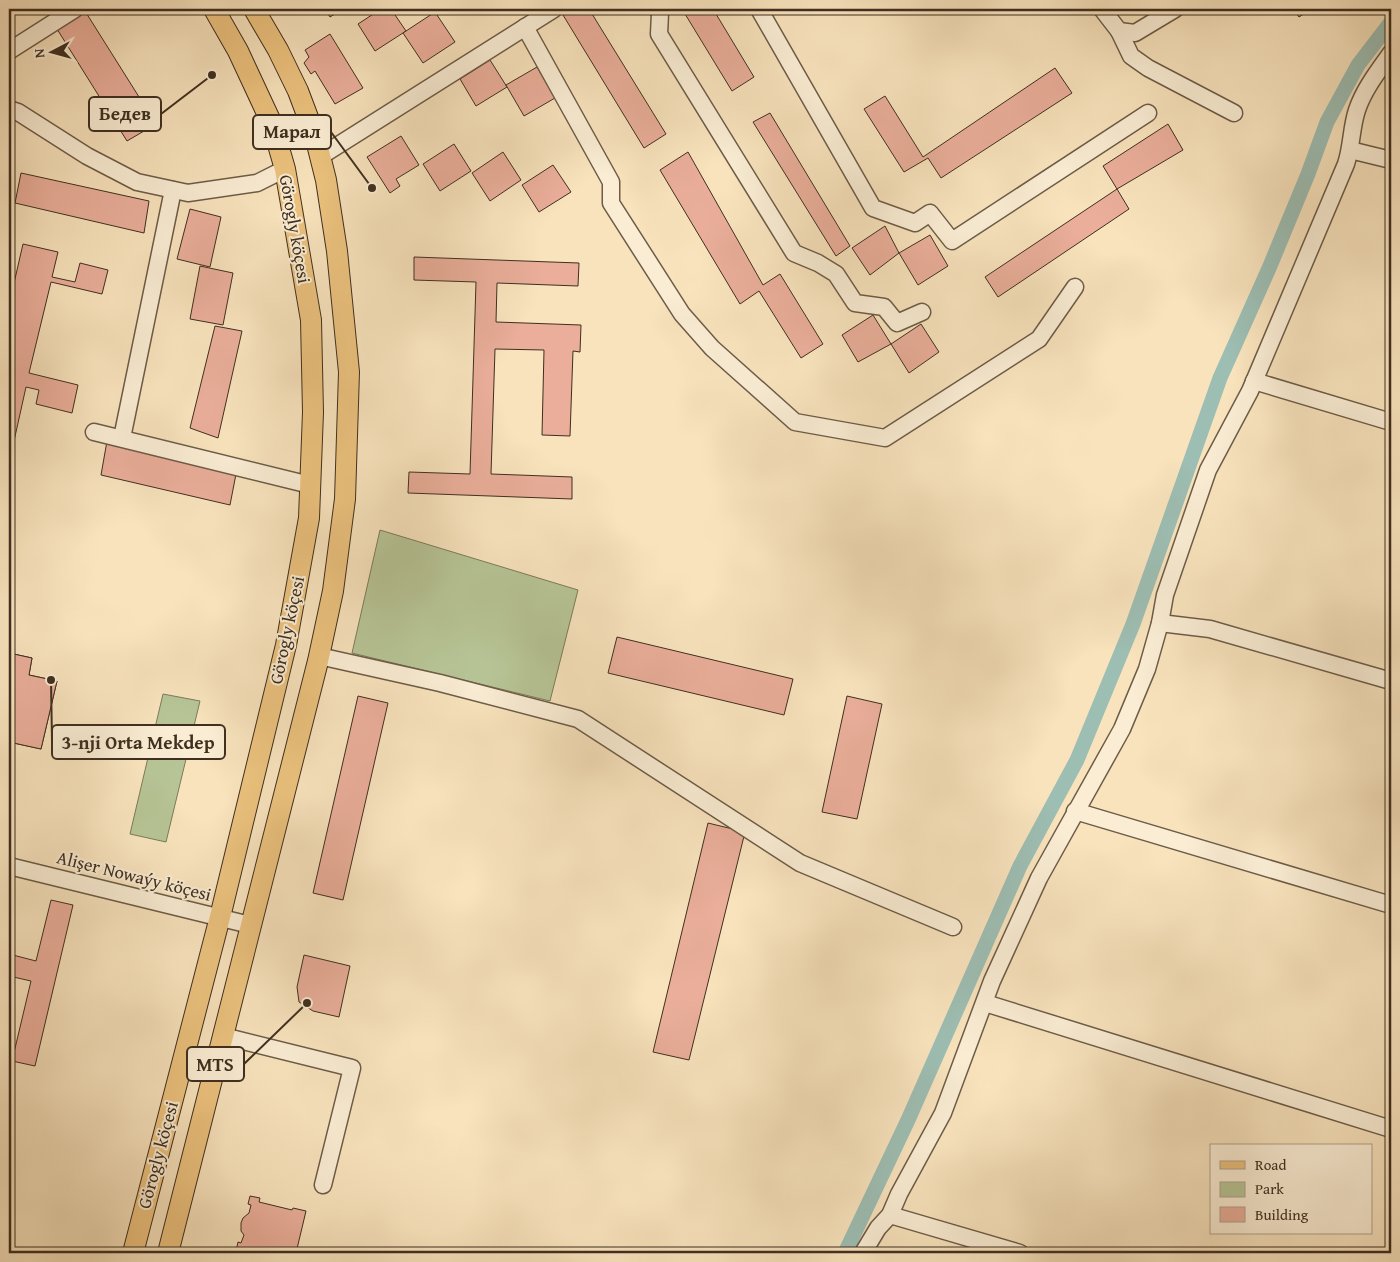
<svg xmlns="http://www.w3.org/2000/svg" width="1400" height="1262" font-family="'Gentium Book Plus',serif">
	<rect width="100%" height="100%" fill="#f8e3bd"/>
	<filter id="stains"><feTurbulence type="fractalNoise" baseFrequency=".004" numOctaves="4"/><feColorMatrix values="0 0 0 0 .2 0 0 0 0 .09 0 0 0 0 .02 0 0 0 .5 -.17"/></filter>
	<radialGradient id="worn" r=".72"><stop offset=".6" stop-color="#630" stop-opacity="0"/><stop offset="1" stop-color="#630" stop-opacity=".3"/></radialGradient>
	<g fill="#b7c596" stroke="#7b7a5b">
		<polygon points="380,530 578,590 550,701 352,653"/>
		<polygon points="163,694 200,701 166,842 130,834"/>
	</g>
	<g fill="none" stroke-linecap="round" stroke-linejoin="round">
		<polyline stroke="#9dbeb3" stroke-width="15" points="845,1253 908,1120 1020,866 1077,760 1133,624 1220,378 1270,266 1308,174 1327,122 1358,65 1391,22"/>
	</g>
	<g fill="#eaae9a" stroke="#3f2f20">
		<polygon points="325,9 343,9 330,17"/>
		<polygon points="381,9 391,9 406,31 375,51 358,24"/>
		<polygon points="573,9 589,9 666,134 644,148 563,15"/>
		<polygon points="682,9 713,9 754,77 732,91"/>
		<polygon points="1293,9 1311,9 1299,17"/>
		<polygon points="85,11 156,124 127,141 57,29"/>
		<polygon points="435,12 455,42 423,63 403,33"/>
		<polygon points="330,34 363,88 335,104 315,71 311,74 304,63 309,57 305,50"/>
		<polygon points="490,60 507,87 476,106 460,79"/>
		<polygon points="537,67 555,98 524,116 506,85"/>
		<polygon points="1055,68 1072,93 941,178 928,158 904,172 864,109 885,96 923,157"/>
		<polygon points="770,113 850,246 836,256 753,122"/>
		<polygon points="1168,124 1183,150 1117,189 1103,166"/>
		<polygon points="401,136 419,165 396,179 400,186 390,193 367,157"/>
		<polygon points="454,144 471,171 440,191 423,164"/>
		<polygon points="503,152 521,180 490,201 472,173"/>
		<polygon points="688,152 763,285 780,274 823,344 801,358 759,291 740,304 660,170"/>
		<polygon points="553,165 571,192 539,212 522,185"/>
		<polygon points="21,173 149,201 144,233 15,203"/>
		<polygon points="1117,189 1129,209 998,297 985,277"/>
		<polygon points="190,209 221,217 210,267 177,259"/>
		<polygon points="885,226 899,253 870,275 852,248"/>
		<polygon points="930,235 948,266 918,285 899,253"/>
		<polygon points="23,244 58,252 52,277 75,282 80,263 108,270 102,294 51,282 29,373 78,385 72,413 36,404 39,390 26,387 14,441 9,440 9,305"/>
		<polygon points="414,257 579,263 578,286 497,283 496,322 581,325 580,352 573,351 570,436 542,435 544,350 495,349 491,474 572,477 572,499 408,493 409,472 470,474 476,282 414,280"/>
		<polygon points="200,266 233,273 223,325 190,319"/>
		<polygon points="873,315 891,344 858,362 842,335"/>
		<polygon points="921,324 939,352 909,373 891,344"/>
		<polygon points="215,326 242,331 218,438 190,428"/>
		<polygon points="107,441 236,474 230,505 101,475"/>
		<polygon points="617,637 793,679 784,715 608,673"/>
		<polygon points="9,653 32,658 29,675 57,681 41,749 9,742 9,724 16,726 26,684 9,679"/>
		<polygon points="9,653 32,658 29,675 57,681 41,749 9,742"/>
		<polygon points="358,696 388,703 343,900 313,893"/>
		<polygon points="847,696 882,704 857,819 822,812"/>
		<polygon points="708,823 745,832 689,1060 653,1052"/>
		<polygon points="51,900 73,905 35,1066 12,1061 31,981 9,976 9,954 36,961"/>
		<polygon points="304,955 350,966 339,1017 313,1011 299,1002 297,987"/>
		<polygon points="250,1196 260,1198 259,1202 292,1210 293,1208 306,1211 296,1253 264,1253 247,1248 245,1253 236,1251 238,1242 241,1243 244,1235 241,1231 241,1223 243,1218 249,1213 251,1205 248,1204"/>
	</g>
	<g fill="none" stroke-linecap="round" stroke-linejoin="round">
		<defs>
			<g id="minor">
				<polyline points="657,9 660,13 659,34 794,253 818,263 836,274 855,303 884,307 897,323 922,312"/>
				<polyline points="759,9 873,208 915,223 930,213 952,241 1148,113"/>
				<polyline points="1102,9 1119,31 1135,33 1175,9"/>
				<polyline points="525,27 611,182 611,203 682,314 712,348 795,422 885,438 1039,339 1075,287"/>
				<polyline points="1119,31 1131,56 1148,68 1234,113"/>
				<polyline points="9,51 75,9"/>
				<polyline points="9,109 18,112 87,156 137,182 188,193 257,183 285,169"/>
				<polyline points="1350,150 1391,160"/>
				<polyline points="321,156 554,9"/>
				<polyline points="1254,381 1391,422"/>
				<polyline points="94,432 310,485"/>
				<polyline points="122,438 173,190"/>
				<polyline points="1160,623 1210,629 1391,681"/>
				<polyline points="319,656 440,683 578,719 800,863 953,927"/>
				<polyline points="1075,811 1391,905"/>
				<polyline points="9,866 250,925"/>
				<polyline points="985,1003 1391,1129"/>
				<polyline points="223,1036 352,1068 323,1185"/>
				<polyline points="890,1215 1020,1253"/>
				<path d="M863 1253 878 1228 890 1215 899 1194 943 1113 992 981 1039 878 1122 729 1147 669 1160 623 1165 595 1208 470 1250 391 1346 164C1352 146 1351 128 1357 110 1364 89 1379 70 1391 53"/>
			</g>
			<g id="major">
				<polyline points="133,1253 220,917 286,645 309,518 313,412 311,320 285,169 272,124 238,51 214,9"/>
				<polyline points="168,1253 318,661 333,591 345,499 349,372 337,251 326,180 315,136 298,91 278,50 254,9"/>
			</g>
		</defs>
		<use href="#minor" stroke="#6d5c47" stroke-width="19"/>
		<use href="#major" stroke="#3f2f20" stroke-width="22"/>
		<use href="#minor" stroke="#faedd4" stroke-width="16"/>
		<use href="#major" stroke="#ecc27e" stroke-width="20"/>
	</g>
	<g text-anchor="middle" stroke-width="4" stroke-linejoin="round" paint-order="stroke">
		<g font-size="18" fill="#3f2f20" stroke="#faedd4">
			<text transform="translate(295 229) rotate(80)" y="6">Görogly köçesi</text>
			<text transform="translate(287 630) rotate(-78)" y="6">Görogly köçesi</text>
			<text transform="translate(134 876) rotate(14)" y="6">Alişer Nowaýy köçesi</text>
			<text transform="translate(158 1155) rotate(-75)" y="6">Görogly köçesi</text>
		</g>
	</g>
	<path fill="none" stroke="#3f2f20" stroke-width="2" d="M212 75L161 114M372 188L331 132M51 680L52 742M307 1003L244 1064"/>
	<g fill="#3f2f20" stroke="#faedd4" stroke-width="2">
		<circle cx="212" cy="75" r="5"/>
		<circle cx="372" cy="188" r="5"/>
		<circle cx="51" cy="680" r="5"/>
		<circle cx="307" cy="1003" r="5"/>
	</g>
	<g fill="#faedd4" stroke="#3f2f20" stroke-width="2">
		<rect x="89" y="97" width="72" height="34" rx="5"/>
		<rect x="253" y="115" width="78" height="34" rx="5"/>
		<rect x="52" y="725" width="173" height="34" rx="5"/>
		<rect x="187" y="1047" width="57" height="34" rx="5"/>
	</g>
	<g font-size="19" text-anchor="middle" font-weight="bold" fill="#3f2f20">
		<text x="125" y="120">Бедев</text>
		<text x="292" y="138">Марал</text>
		<text x="138" y="749">3-nji Orta Mekdep</text>
		<text x="215" y="1071">MTS</text>
	</g>
	<rect width="1400" height="1262" fill="none" stroke="#f8e3bd" stroke-width="30"/>
	<rect x="10" y="10" width="1380" height="1242" fill="none" stroke="#3f2f20" stroke-width="2.5"/>
	<rect x="15" y="15" width="1370" height="1232" fill="none" stroke="#3f2f20"/>
	<rect x="1210" y="1144" width="162" height="90" fill="#faedd4" stroke="#afa18c"/>
	<rect x="1220" y="1161" width="25" height="8" fill="#ecc27e" stroke="#afa18c"/>
	<text x="1255" y="1170" font-size="15" fill="#3f2f20">Road</text>
	<rect x="1220" y="1182" width="25" height="15" fill="#b7c596" stroke="#afa18c"/>
	<text x="1255" y="1194" font-size="15" fill="#3f2f20">Park</text>
	<rect x="1220" y="1207" width="25" height="15" fill="#eaae9a" stroke="#afa18c"/>
	<text x="1255" y="1220" font-size="15" fill="#3f2f20">Building</text>
	<g transform="translate(52 52) rotate(264)" stroke="#faedd4" stroke-width="4" paint-order="stroke">
	<path d="M0-4L9 19L0 12L-9 19Z" fill="#3f2f20"/>
	<text y="-8" font-size="14" font-weight="bold" text-anchor="middle" fill="#3f2f20">N</text>
	</g>
	<rect width="100%" height="100%" filter="url(#stains)"/>
	<rect width="100%" height="100%" fill="url(#worn)"/>
</svg>
